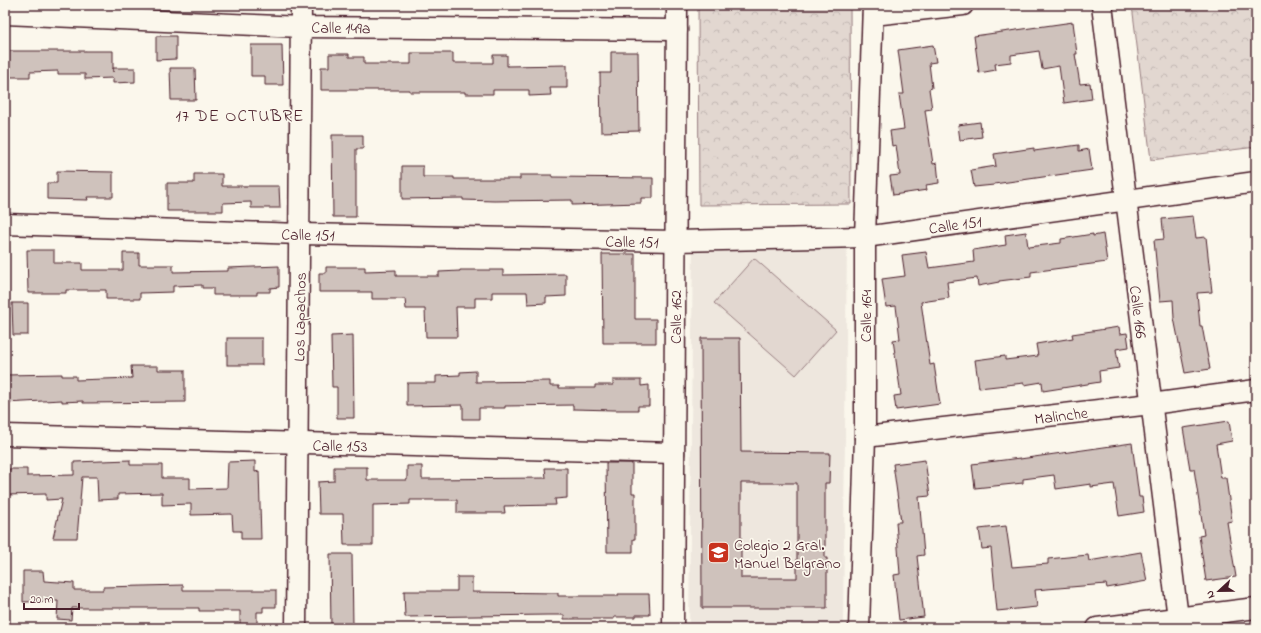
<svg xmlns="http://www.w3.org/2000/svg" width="1261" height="633" font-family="'Indie Flower',sans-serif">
	<defs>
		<pattern id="park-crowns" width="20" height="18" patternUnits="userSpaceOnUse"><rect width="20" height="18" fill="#e2d7d0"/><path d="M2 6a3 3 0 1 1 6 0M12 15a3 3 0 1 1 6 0" fill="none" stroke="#c3b8b3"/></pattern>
	</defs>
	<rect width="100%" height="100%" fill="#fbf7ec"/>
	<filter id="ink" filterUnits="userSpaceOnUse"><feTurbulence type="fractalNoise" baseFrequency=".025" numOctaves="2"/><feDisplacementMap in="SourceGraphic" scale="8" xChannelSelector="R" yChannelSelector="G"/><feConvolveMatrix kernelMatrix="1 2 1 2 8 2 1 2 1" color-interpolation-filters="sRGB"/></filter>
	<g filter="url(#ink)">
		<polygon fill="#eee7de" points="693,238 847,240 843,628 689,628"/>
		<g fill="url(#park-crowns)" stroke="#967b7e">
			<polygon points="698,5 850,5 851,204 699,205"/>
			<polygon points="1132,5 1256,5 1256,147 1151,160"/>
		</g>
		<polygon fill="#e2d7d0" stroke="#967b7e" points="754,258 836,330 796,375 714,303"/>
		<g fill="#cfc2bc" stroke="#4a1f2b" fill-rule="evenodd">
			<polygon points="1073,22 1077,54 1075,54 1080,84 1090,83 1092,99 1064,103 1059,66 1042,69 1039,51 1011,55 1011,62 995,64 996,70 979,73 974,36"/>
			<polygon points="156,36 176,36 176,59 156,60"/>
			<polygon points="251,45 282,45 283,85 265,85 265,76 251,76"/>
			<polygon points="933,45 936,62 929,63 932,88 929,89 932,109 925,110 933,164 937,163 939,183 926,185 927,190 893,195 890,176 900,175 896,145 892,146 890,131 904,129 899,94 904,94 898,50"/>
			<polygon points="5,51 113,51 113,72 113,68 135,68 135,82 113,83 113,78 85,79 85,74 58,74 58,71 30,72 30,77 10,77 10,69 5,69"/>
			<polygon points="611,52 638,52 639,131 601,132 600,73 611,73"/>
			<polygon points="411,53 453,53 453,63 493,63 493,55 507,55 507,66 567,65 567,88 550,88 551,95 529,96 529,90 493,90 493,94 465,94 465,92 410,92 410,90 321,90 321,67 329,67 329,54 349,54 349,57 364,57 364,64 411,64"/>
			<polygon points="170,68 195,68 196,100 171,100"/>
			<polygon points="980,122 982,137 960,140 958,125"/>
			<polygon points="332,135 363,135 363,149 356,149 356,217 333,217"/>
			<polygon points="1079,145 1079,151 1089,149 1092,170 994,184 994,185 974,187 971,170 996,166 994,154 1034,148 1034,151"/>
			<polygon points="402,166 423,166 423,177 454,177 454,179 520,179 520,175 552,175 552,177 653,178 653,198 641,198 641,203 572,205 572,200 494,201 463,200 463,198 402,199"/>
			<polygon points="57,171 113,172 113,197 87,197 88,200 47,199 47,183 57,183"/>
			<polygon points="194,174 222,174 222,186 279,186 280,208 251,208 251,202 223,203 223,211 167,211 167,183 194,183"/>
			<polygon points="1193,216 1196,238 1206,237 1212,292 1197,293 1200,326 1202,326 1210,369 1185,373 1174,318 1173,300 1160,301 1154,240 1164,239 1162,219"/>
			<polygon points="1026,232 1028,247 1061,243 1061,239 1093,234 1093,236 1103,234 1107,262 1031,272 1031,277 999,281 999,282 978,286 977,278 947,282 949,298 921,302 930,365 934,364 940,404 896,410 894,396 901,395 893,340 900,339 896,306 886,307 882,279 905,276 902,255 926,252 929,268 974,262 973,250 1006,245 1005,235"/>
			<polygon points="27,250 54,250 54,263 82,263 82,270 123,270 123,253 139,253 139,265 173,265 173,272 228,271 228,268 279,266 279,287 270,288 270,292 257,292 257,295 213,295 213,288 202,288 202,285 173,286 173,292 140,293 140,299 106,299 106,290 66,290 66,293 28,293"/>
			<polygon points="602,254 635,254 635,319 656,319 656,343 603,343"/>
			<polygon points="326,267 365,267 365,271 396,270 396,276 439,276 439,272 460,271 460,270 503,270 503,275 566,274 566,296 546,297 546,303 528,304 527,292 492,292 492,298 475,298 475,307 456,307 457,337 426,337 425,309 406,309 405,299 372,299 372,292 319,292 319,273 326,273"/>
			<polygon points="12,303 28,303 28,335 13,335"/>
			<polygon points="1119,327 1120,334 1127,333 1129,347 1116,349 1119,368 1099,371 1100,382 1043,391 1042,382 1024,385 1024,383 979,388 975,360 1005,356 1005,360 1038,356 1036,344 1073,338 1072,334"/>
			<polygon points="353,335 354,418 337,418 337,387 332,387 331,336"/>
			<rect x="227" y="338" width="35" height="27"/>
			<path d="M701 338H740L741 452 830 453 829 483H825V558H827V608H702ZM741 483H797V578H741Z"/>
			<polygon points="131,366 158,366 158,370 185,370 185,402 83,403 83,401 62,402 62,400 5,403 5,375 62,374 62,376 76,376 76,380 132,378"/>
			<polygon points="476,371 476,382 550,381 550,386 559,386 559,388 595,388 595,385 613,385 613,380 641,380 641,386 649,385 649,406 638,406 638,410 614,410 573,409 573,405 505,406 505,408 479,408 479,419 463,419 463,405 407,406 407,383 436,383 436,376 460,375 460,372"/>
			<polygon points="1229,421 1232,441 1216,444 1221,478 1226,478 1232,521 1227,522 1236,577 1206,581 1199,536 1204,535 1194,469 1190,469 1183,428"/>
			<polygon points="1132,443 1139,497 1142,497 1144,512 1119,516 1114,484 1091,487 1091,484 1056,489 1054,475 1023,479 1023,483 975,488 972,464 1020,458 1020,459"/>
			<polygon points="130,460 130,465 162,465 162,478 190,478 190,489 227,488 228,462 255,461 255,472 259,471 261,539 241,539 241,531 233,531 232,514 191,515 191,504 162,505 162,493 118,494 118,499 98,500 97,477 82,477 77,538 53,538 62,499 46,500 46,494 5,495 5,475 9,475 9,469 27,469 27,476 74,475 74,462"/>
			<polygon points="925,460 930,496 919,497 924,555 917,556 924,617 899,620 894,575 900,574 896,522 901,522 893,464"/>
			<polygon points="606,463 632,463 632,493 635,493 635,539 633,539 633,552 607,552"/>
			<polygon points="407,466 422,466 422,479 546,478 545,468 567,468 567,498 555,499 556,505 504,506 505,513 457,513 457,500 410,500 410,504 373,505 373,545 344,545 343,514 319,514 318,482 334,481 334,467 367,467 367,480 407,480"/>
			<polygon points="1006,526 1012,567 1048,564 1048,559 1088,555 1089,561 1141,552 1147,581 1107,588 1106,584 1035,590 1037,607 997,611 991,548 982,549 979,529"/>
			<polygon points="330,554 352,554 353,628 331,628"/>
			<polygon points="23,571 43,571 44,581 74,583 74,590 103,590 103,587 183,585 183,590 276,590 276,607 263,607 263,612 257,612 257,628 240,628 240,611 199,611 199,608 72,608 71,620 57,619 58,601 23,602"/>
			<polygon points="457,577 472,577 472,592 558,593 558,596 618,596 618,594 649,594 650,615 636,615 636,617 614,617 614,619 564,619 564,615 547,615 405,617 404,591 457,591"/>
		</g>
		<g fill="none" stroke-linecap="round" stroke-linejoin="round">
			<defs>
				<g id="minor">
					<polyline points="1102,5 1178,618"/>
					<polyline points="5,14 301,27 677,30"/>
					<polyline points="873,15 963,5"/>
					<polyline points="5,224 300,234 676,241 865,237 1256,182"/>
					<polyline points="5,435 674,453"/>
					<polyline points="865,437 1151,404 1256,390"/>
					<polyline points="296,628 301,5"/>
					<polyline points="673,628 677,5"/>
					<polyline points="859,628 865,437 865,237 873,5"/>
					<polyline points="1097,628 1256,608"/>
				</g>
			</defs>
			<use href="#minor" stroke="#4a1f2b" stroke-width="23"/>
			<use href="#minor" stroke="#fbf7ec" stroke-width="20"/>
		</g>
	</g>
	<defs>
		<symbol id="school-square" viewBox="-11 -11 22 22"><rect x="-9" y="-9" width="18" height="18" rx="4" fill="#c8321e" stroke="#fbf7ec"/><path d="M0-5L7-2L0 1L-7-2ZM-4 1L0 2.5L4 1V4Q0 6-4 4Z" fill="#fff"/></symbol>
	</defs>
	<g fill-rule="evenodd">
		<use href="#school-square" x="706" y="540" width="25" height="25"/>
	</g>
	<g text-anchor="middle" stroke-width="3.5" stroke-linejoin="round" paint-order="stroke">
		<g font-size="16" fill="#4a1f2b" stroke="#fbf7ec">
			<text transform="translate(341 27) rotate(1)" y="6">Calle 149a</text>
			<text transform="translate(955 224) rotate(-8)" y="6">Calle 151</text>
			<text transform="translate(308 234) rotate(1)" y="6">Calle 151</text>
			<text transform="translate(632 241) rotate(1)" y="6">Calle 151</text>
			<text transform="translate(1139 312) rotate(83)" y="6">Calle 166</text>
			<text transform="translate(865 316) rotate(-90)" y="6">Calle 164</text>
			<text transform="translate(299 317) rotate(-89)" y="6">Los Lapachos</text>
			<text transform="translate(675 317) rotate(-90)" y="6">Calle 162</text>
			<text transform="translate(1061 415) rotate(-7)" y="6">Malinche</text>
			<text transform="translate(340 445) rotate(1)" y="6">Calle 153</text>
		</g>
		<g font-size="16" fill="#4a1f2b" stroke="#fbf7ec" text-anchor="start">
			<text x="734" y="550">Colegio 2 Gral.<tspan x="734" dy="18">Manuel Belgrano</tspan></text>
		</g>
		<g font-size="17" letter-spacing="1" fill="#4a1f2b" stroke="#fbf7ec">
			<text x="240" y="121">17 DE OCTUBRE</text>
		</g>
	</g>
	<rect width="1261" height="633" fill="none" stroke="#fbf7ec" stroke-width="20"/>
	<rect x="10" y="10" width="1241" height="613" fill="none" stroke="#4a1f2b" stroke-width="1.5" filter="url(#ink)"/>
	<g transform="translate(1219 591) rotate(248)" stroke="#fbf7ec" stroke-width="3" paint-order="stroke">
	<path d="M0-3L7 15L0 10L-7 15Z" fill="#4a1f2b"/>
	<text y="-6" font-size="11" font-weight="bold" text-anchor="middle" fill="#4a1f2b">N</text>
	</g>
	<path d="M24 603v6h55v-6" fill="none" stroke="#4a1f2b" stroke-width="2"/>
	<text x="30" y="603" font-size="12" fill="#4a1f2b" stroke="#fbf7ec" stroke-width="3" paint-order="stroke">20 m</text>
</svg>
